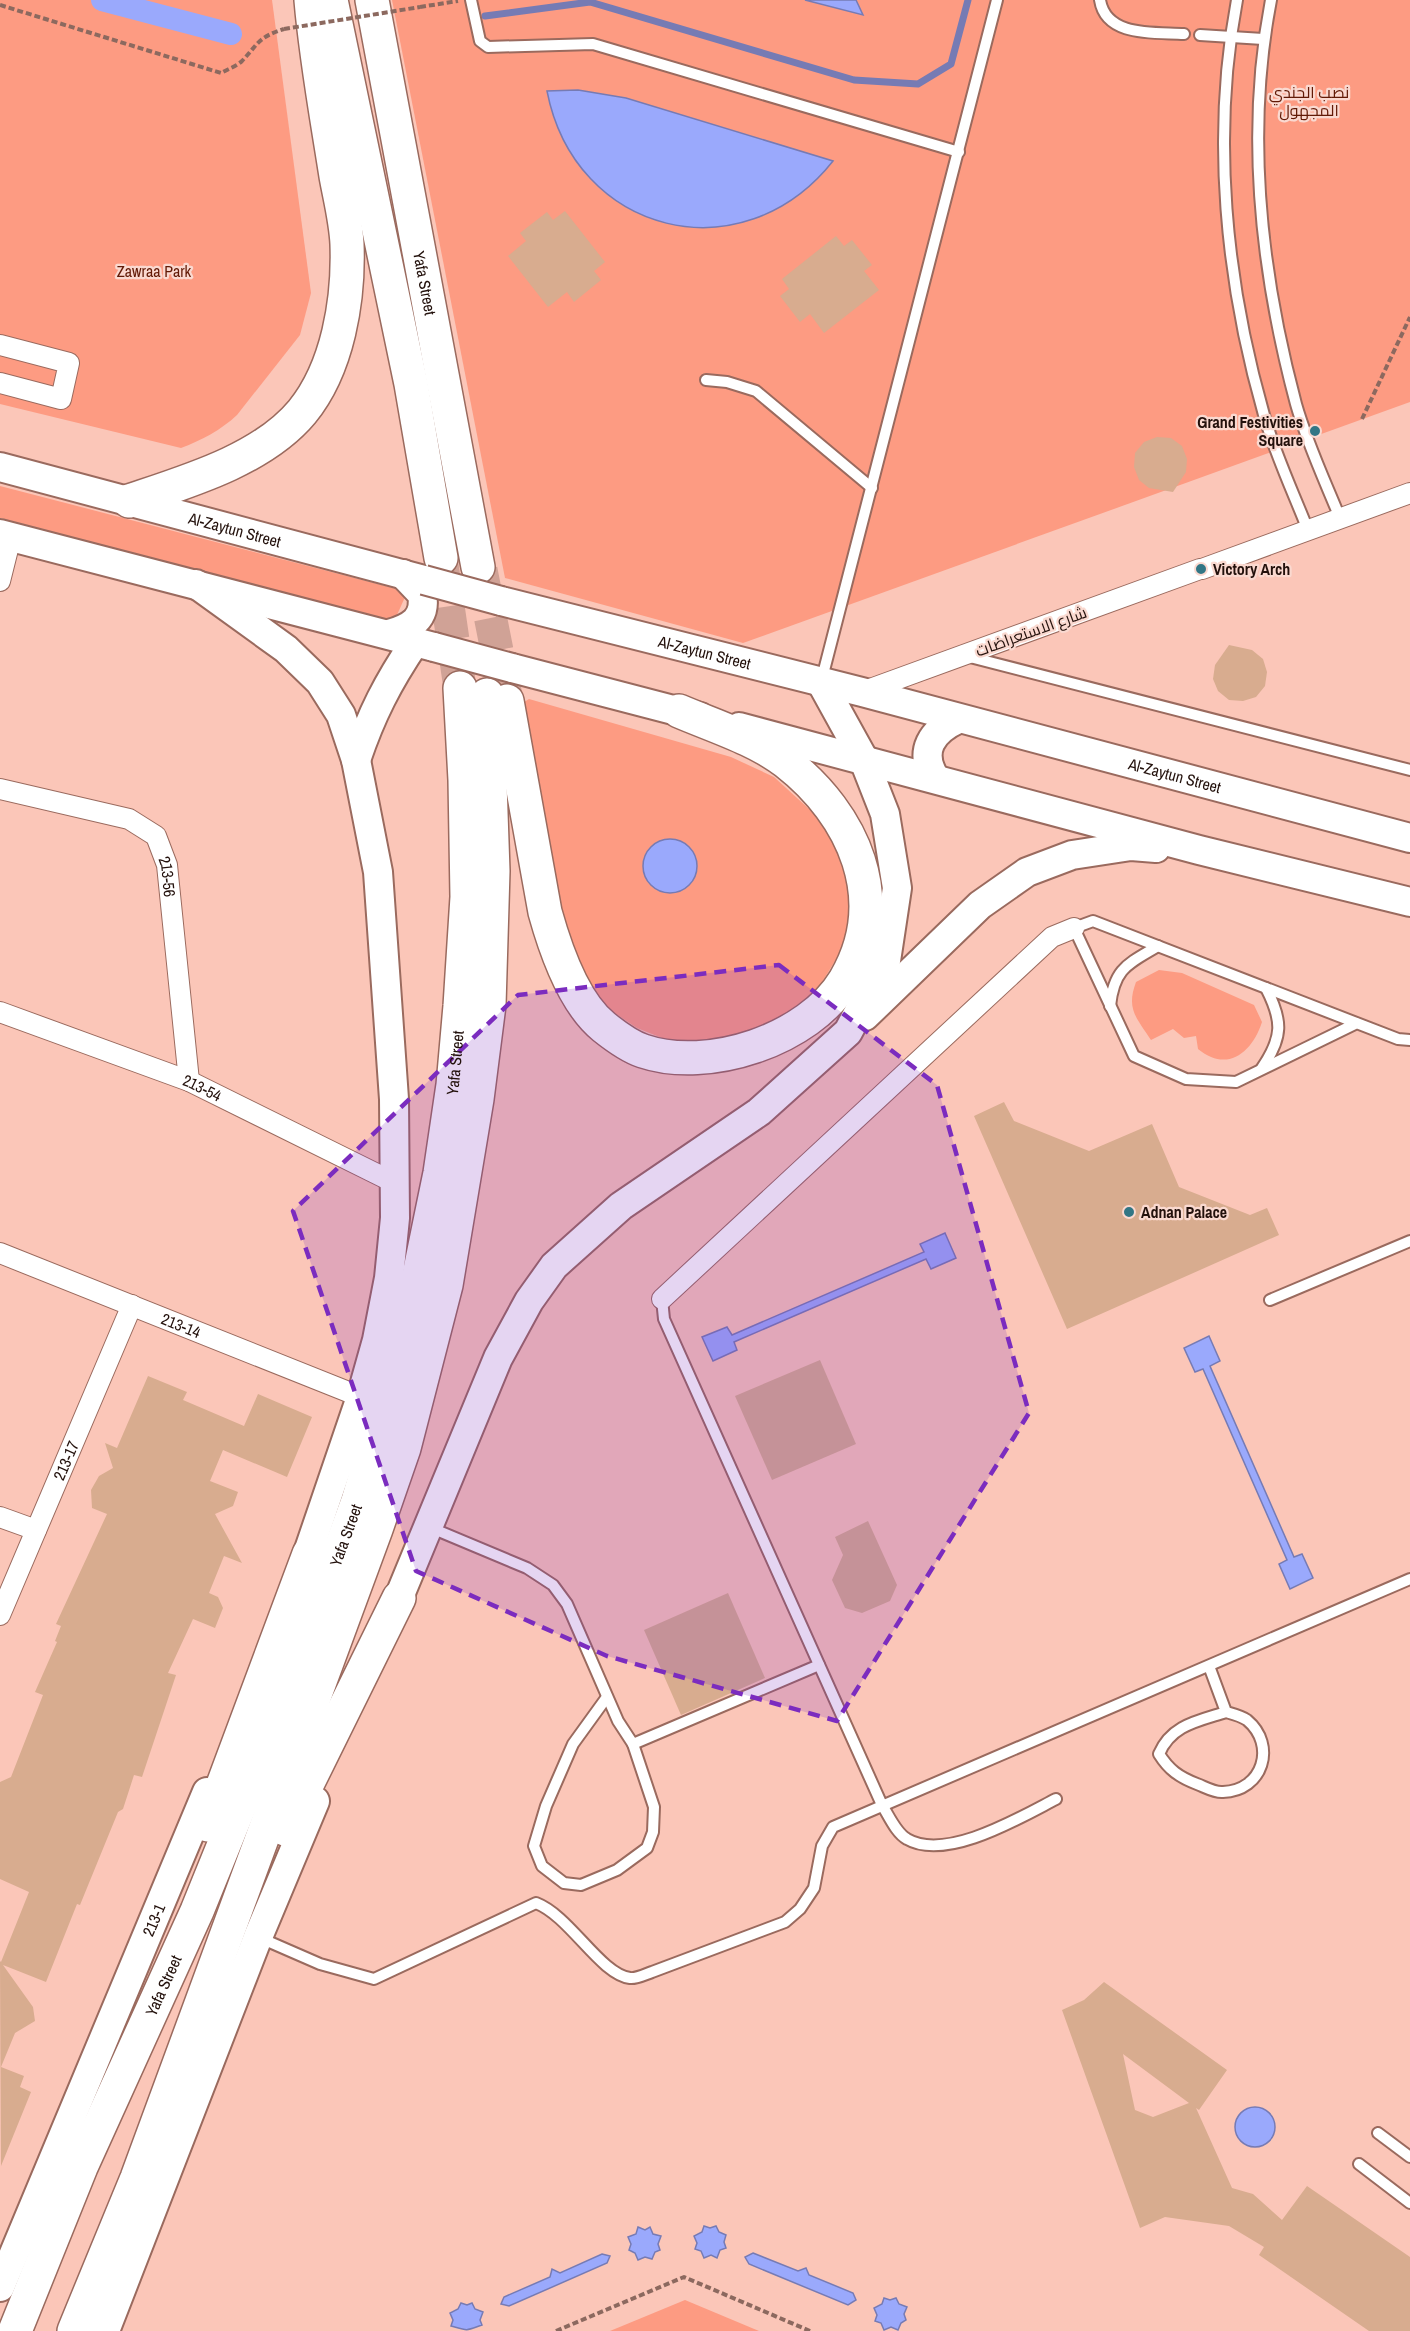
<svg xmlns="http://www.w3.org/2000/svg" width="1410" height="2331" font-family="'Archivo Narrow',Cairo,sans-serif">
	<rect width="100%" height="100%" fill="#fbc6b8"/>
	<g fill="#fd9b82">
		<path d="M0 0H272L311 293 300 335 237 415C221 430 202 440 181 448L0 404Z"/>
		<polygon points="392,0 1410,0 1410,402 743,643 505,578"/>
		<polygon points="0,486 401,590 405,597 397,615 389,621 0,518"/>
		<polygon points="529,699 731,757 774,777 820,819 836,842 845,871 849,893 848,928 838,956 821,984 804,1003 752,1034 691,1044 662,1038 637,1028 610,1010 586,981 561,925 521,704"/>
		<path d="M1159 970 1182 973 1254 1005 1262 1022C1252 1053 1227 1073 1198 1049L1196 1036 1184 1038 1173 1029 1151 1040C1136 1017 1126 1009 1136 982Z"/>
		<polygon points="685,2300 759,2331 610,2331"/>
	</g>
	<g fill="#9aa9fc" stroke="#767bb4" stroke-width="1.5">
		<polygon points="805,0 856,0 863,15"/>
		<path d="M578 90 626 98 833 161C742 276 575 235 547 91Z"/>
		<circle cx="670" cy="866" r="27"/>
		<polygon points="945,1233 956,1258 931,1269 926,1259 734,1342 737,1350 713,1361 702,1337 727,1327 732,1335 924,1252 920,1244"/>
		<polygon points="1209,1336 1220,1361 1210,1366 1294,1557 1302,1554 1313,1578 1290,1589 1279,1564 1287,1560 1203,1369 1195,1372 1184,1348"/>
		<circle cx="1255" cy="2127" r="20"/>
		<polygon points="704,2226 710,2228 716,2226 719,2232 726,2235 724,2242 726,2248 720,2250 717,2258 711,2255 704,2258 701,2251 695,2249 697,2243 694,2236 702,2232"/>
		<polygon points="638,2227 645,2230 650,2227 653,2234 661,2236 658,2244 660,2250 655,2252 652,2259 645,2257 638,2260 635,2253 629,2250 631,2244 628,2237 636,2234"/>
		<polygon points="753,2253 798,2271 806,2268 809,2275 853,2293 856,2300 848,2305 749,2264 745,2257"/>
		<polygon points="602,2254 610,2256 607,2263 509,2306 501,2304 504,2297 550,2277 552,2269 560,2273"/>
		<polygon points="884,2298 890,2300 896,2298 899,2304 907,2307 904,2314 906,2320 901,2323 898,2330 891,2327 884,2330 881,2323 875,2321 877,2315 874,2308 882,2304"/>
		<path d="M461 2303 467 2305 472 2303 475 2309 483 2312 480 2320 482 2325C465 2331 469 2331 451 2326L453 2320 450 2313 458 2309Z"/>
	</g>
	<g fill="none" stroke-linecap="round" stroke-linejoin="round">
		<polyline stroke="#767bb4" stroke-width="7" points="485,16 590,2 854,80 918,84 951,64 968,0"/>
		<polyline stroke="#9aa9fc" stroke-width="22" points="102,0 231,34"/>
	</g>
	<g fill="#d8ac8f" fill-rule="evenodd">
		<polygon points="565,211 605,262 594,271 601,280 574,302 567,292 548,307 508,256 526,241 520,233 547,212 553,220"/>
		<polygon points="836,236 844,246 852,240 872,265 864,271 879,290 824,333 810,314 800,322 780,296 789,289 782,279"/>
		<polygon points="1157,437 1171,438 1182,446 1187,459 1186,472 1173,492 1149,488 1139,480 1134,467 1135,453 1144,442"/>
		<polygon points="1229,645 1252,650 1263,659 1267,672 1265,686 1256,697 1243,701 1229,700 1218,691 1213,679 1215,665"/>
		<polygon points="1004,1102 1014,1121 1089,1151 1152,1124 1179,1187 1250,1215 1267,1208 1279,1235 1067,1329 974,1116"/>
		<polygon points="820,1360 856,1444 772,1480 735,1396"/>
		<polygon points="148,1376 187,1392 183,1400 244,1426 258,1394 312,1417 287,1477 223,1450 210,1481 238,1492 233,1506 215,1514 242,1563 224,1556 209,1593 218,1597 223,1608 215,1628 193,1619 168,1673 176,1675 142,1777 134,1775 123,1809 118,1812 80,1905 77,1904 46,1982 3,1965 33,2007 35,2021 15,2033 1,2067 24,2076 20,2087 31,2092 1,2166 0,1961 1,1962 29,1892 0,1879 0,1782 11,1777 43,1695 35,1692 57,1642 55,1641 61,1626 56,1624 107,1514 92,1508 91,1490 99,1476 113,1468 105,1443 117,1448"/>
		<polygon points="868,1521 897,1585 890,1601 862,1613 845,1608 832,1580 843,1555 835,1537"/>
		<polygon points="728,1593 765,1678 681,1715 644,1630"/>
		<path d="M1104 1982 1227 2070 1199 2110 1196 2108 1232 2188 1253 2194 1282 2220 1307 2186 1410 2257V2331H1369L1259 2255 1264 2247 1229 2226 1165 2217 1140 2228 1062 2010 1084 2000ZM1123 2054 1189 2103 1153 2117 1135 2110Z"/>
	</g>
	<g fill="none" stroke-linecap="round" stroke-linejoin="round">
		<g stroke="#d0a296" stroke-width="33" stroke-dasharray="33 16" stroke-linecap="butt">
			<polyline points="441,558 460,688"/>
			<polyline points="481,570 507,701"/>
		</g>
		<defs>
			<g id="lane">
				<polyline points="471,0 480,41 488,47 593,44 959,152"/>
				<path d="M1100 0C1106 38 1156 32 1184 34"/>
				<path d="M1237 0C1211 137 1226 282 1264 415 1275 454 1293 492 1308 530"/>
				<path d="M1271 0C1245 134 1261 273 1296 404 1307 443 1325 481 1340 518"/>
				<polyline points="1200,35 1263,39"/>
				<polyline points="706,380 727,382 756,391 872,488"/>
				<polyline points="966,656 1410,770"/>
				<polyline points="821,682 997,0"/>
				<path d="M1110 1006C1114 968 1128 964 1158 946"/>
				<polyline points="1357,1023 1236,1082 1186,1079 1134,1056 1074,928 1093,921 1398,1039 1410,1040"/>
				<path d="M1262 1068C1283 1037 1283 1021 1266 988"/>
				<path d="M662 1299 664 1319 882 1805C889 1816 896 1833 907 1839 946 1862 1021 1817 1056 1799"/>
				<polyline points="1270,1300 1410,1241"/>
				<polyline points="429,1527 527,1568 553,1585 567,1604 618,1721 633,1744 819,1665"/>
				<path d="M1209 1666 1226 1712C1233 1714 1241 1716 1247 1720 1277 1745 1263 1791 1223 1792 1215 1793 1205 1787 1197 1784 1179 1777 1169 1770 1159 1754 1171 1725 1198 1721 1226 1712"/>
				<polyline points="607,1697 573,1744 546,1806 534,1846 542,1866 564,1883 581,1885 617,1870 647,1848 653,1832 654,1807 633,1744"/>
				<path d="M258 1937 320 1964 374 1979 536 1903C570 1916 600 1974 630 1978 636 1979 646 1974 652 1972L785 1922 800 1909 814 1888 822 1846 833 1827 1410 1579"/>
				<polyline points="1378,2133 1410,2157"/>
				<polyline points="1359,2164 1410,2203"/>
			</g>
			<g id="street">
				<polyline points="0,345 69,363 61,399 0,383"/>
				<polyline points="1202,569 1410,493"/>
				<polyline points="0,581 11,537"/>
				<polyline points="862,692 1200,569"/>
				<path id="s1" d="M0 789 129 819 156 836 167 865 189 1081"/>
				<path id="s2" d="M0 1012 189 1081 395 1183"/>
				<path id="s3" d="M0 1253 361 1397"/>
				<polyline points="662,1299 1052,937 1074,928"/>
				<polyline points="0,1517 36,1530"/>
				<path id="s4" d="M0 1615 132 1305"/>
			</g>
			<g id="secondary">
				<path id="s5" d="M0 467 424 580"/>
				<polyline points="0,534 434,647"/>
				<polyline points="196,584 286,649 320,682 341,715 356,760 378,872 394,1099 395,1218 389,1278 377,1340 361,1397 301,1573"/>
				<path id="s6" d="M501 601 862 692 1410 838"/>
				<path d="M389 634C410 628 427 619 422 594L403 574"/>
				<polyline points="512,668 700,717"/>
				<polyline points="739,727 1199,850 1410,902"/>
				<path d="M356 760C371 715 388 682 415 642"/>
				<path d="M935 778C918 751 932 731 958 719"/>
				<polyline points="865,1016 980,905 1027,872 1072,855 1131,846 1156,848"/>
				<polyline points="390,1619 498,1358 529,1301 554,1266 621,1206 759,1112 848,1032 886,961 897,888 885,814 863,758 821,682"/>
				<path id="s7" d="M0 2287 207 1792"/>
				<polyline points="105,2331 258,1937 315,1801"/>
			</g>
			<g id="highway">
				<polyline points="331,0 411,384 441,558"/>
				<path id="s8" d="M372 0 478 567"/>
				<path d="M129 501C186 482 262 460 302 412 338 368 349 300 347 244 346 221 340 198 336 176 327 118 316 59 311 0"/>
				<path d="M507 701 545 912C555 948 574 1003 604 1027 614 1035 631 1047 643 1051 708 1073 809 1040 845 980 892 900 854 815 786 762 756 739 714 726 679 711"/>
				<polyline points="208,1825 309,1554"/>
				<polyline points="285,1829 399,1598"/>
				<path id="s9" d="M15 2331 81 2167 197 1911 309 1635 358 1501 405 1343 440 1173 453 1085 460 1006 467 897 465 780 460 688"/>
				<polyline points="74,2331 137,2178 376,1529 404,1448 446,1285 477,1099 489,1005 493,871 487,695"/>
			</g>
		</defs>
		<use href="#lane" stroke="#9a6a5e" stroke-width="14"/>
		<use href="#street" stroke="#9a6a5e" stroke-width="22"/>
		<use href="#secondary" stroke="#9a6a5e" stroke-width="32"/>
		<use href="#highway" stroke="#9a6a5e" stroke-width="36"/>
		<g stroke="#8c695f" stroke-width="4" stroke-dasharray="6 3" stroke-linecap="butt">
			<path d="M0 5 221 73C228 69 237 66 242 61 260 42 257 38 284 29"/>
			<polyline points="420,7 458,1"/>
			<polyline points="1362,419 1410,317"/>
			<polyline points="556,2331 684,2277 810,2331"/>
		</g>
		<use href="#lane" stroke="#fff" stroke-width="10"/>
		<use href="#street" stroke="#fff" stroke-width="20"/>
		<use href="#secondary" stroke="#fff" stroke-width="28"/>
		<use href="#highway" stroke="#fff" stroke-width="33"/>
		<defs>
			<g id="secondary-bridge">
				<polyline points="424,580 501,601"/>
				<polyline points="434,647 512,668"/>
			</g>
		</defs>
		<use href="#secondary-bridge" stroke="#9a6a5e" stroke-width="32" stroke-linecap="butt"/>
		<polyline stroke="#8c695f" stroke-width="4" stroke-dasharray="6 3" stroke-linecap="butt" points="284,29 420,7"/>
		<use href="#secondary-bridge" stroke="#fff" stroke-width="28"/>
	</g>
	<path fill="#7b2cbf" fill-opacity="0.2" stroke="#7b2cbf" stroke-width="4.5" stroke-dasharray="12 8" stroke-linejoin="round" d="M779 965 937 1085 1029 1413 837 1721 607 1656 416 1571 293 1211 518 995Z"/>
	<g fill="#327685" stroke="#fad9d0" stroke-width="2">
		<circle cx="1315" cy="431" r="6"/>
		<circle cx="1201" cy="569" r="6"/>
		<circle cx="1129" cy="1212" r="6"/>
	</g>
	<g text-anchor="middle" stroke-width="4.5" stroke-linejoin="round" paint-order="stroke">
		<g font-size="16" fill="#621a06" stroke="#fad9d0">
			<text x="1309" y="98">نصب الجندي<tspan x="1309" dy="18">المجهول</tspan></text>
			<text x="154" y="277">Zawraa Park</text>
		</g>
		<g font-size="16" fill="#23110c" stroke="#fad9d0">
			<text dy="6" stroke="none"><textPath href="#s8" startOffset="288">Yafa Street</textPath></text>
			<text dy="6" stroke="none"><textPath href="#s5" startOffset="243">Al-Zaytun Street</textPath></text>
			<text transform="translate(1031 631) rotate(-20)" y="6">شارع الاستعراضات</text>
			<text dy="6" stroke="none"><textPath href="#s6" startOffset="210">Al-Zaytun Street</textPath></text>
			<text dy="6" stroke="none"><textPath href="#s6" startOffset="696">Al-Zaytun Street</textPath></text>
			<text dy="6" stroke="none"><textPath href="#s1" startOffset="207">213-56</textPath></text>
			<text dy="6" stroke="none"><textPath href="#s9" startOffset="1348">Yafa Street</textPath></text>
			<text dy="6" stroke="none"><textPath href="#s2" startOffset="216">213-54</textPath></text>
			<text dy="6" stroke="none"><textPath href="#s3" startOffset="195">213-14</textPath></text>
			<text dy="6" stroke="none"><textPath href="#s4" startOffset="168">213-17</textPath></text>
			<text dy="6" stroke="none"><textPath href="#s9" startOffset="862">Yafa Street</textPath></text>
			<text dy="6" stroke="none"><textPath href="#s7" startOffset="398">213-1</textPath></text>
			<text dy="6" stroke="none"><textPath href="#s9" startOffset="376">Yafa Street</textPath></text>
		</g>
		<g font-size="16" font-weight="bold" fill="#23110c" stroke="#fad9d0" text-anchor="start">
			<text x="1303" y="428" text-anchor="end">Grand Festivities<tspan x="1303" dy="18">Square</tspan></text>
			<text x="1213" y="575">Victory Arch</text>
			<text x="1141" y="1218">Adnan Palace</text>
		</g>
	</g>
</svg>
